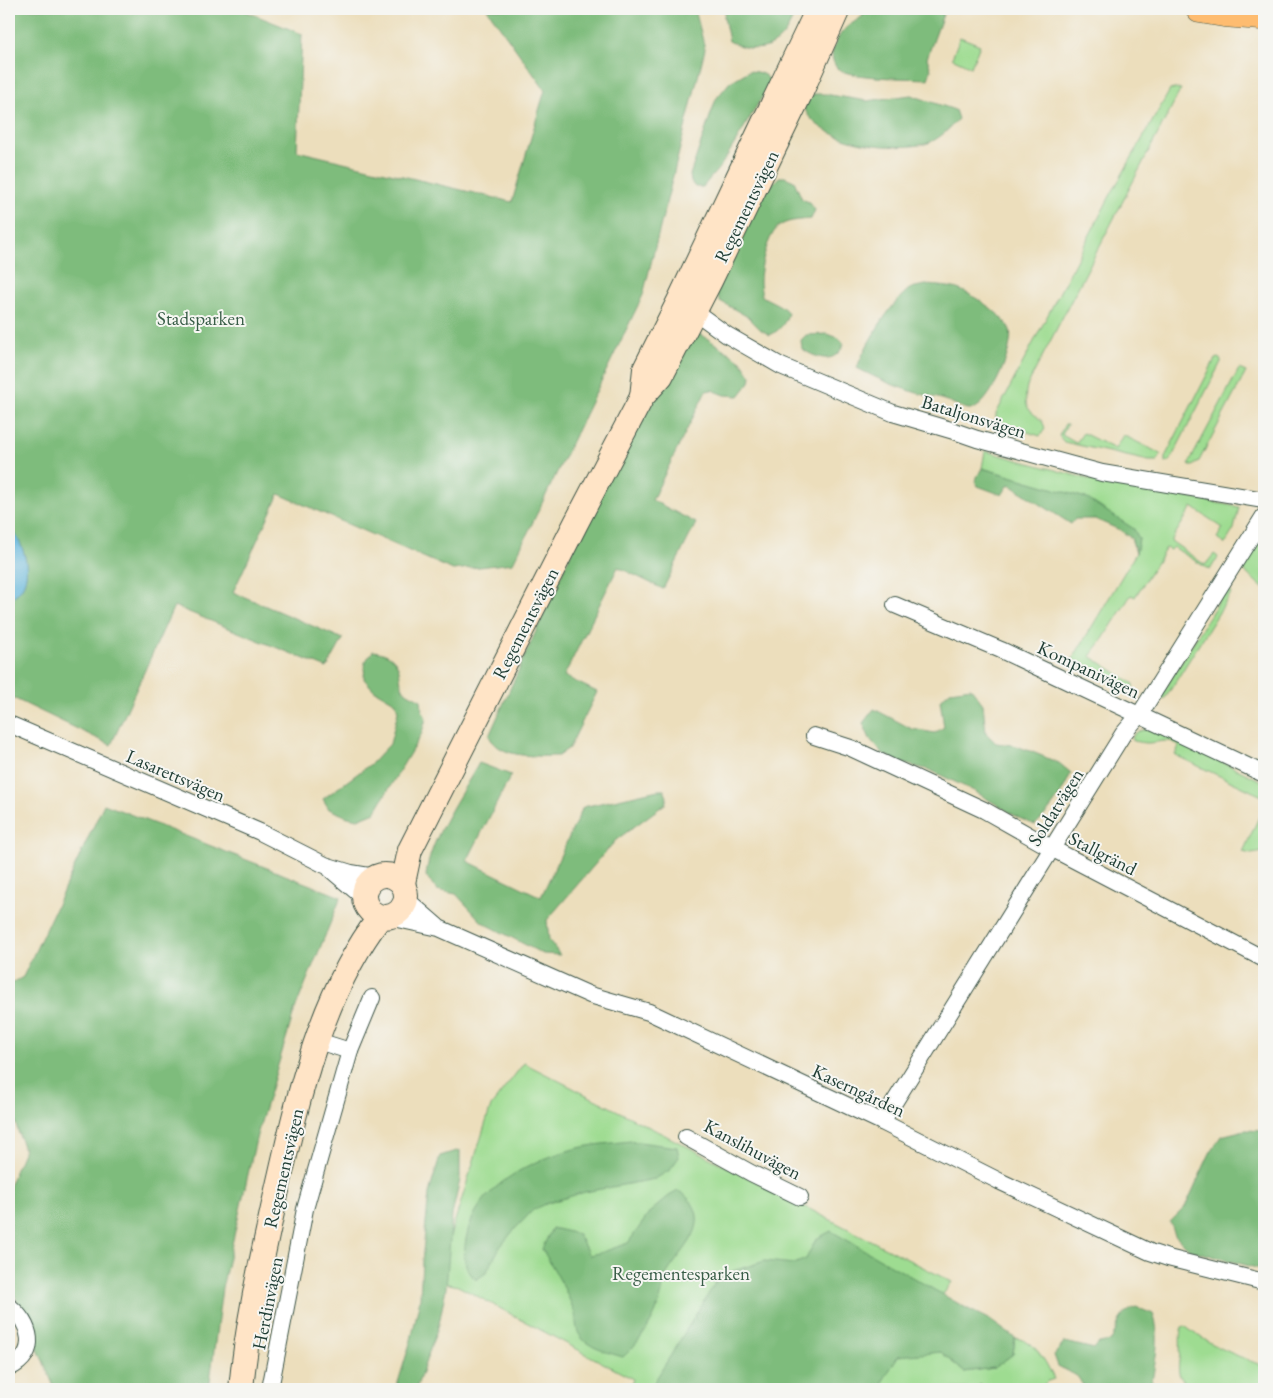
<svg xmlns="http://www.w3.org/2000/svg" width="1273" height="1398" font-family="'EB Garamond',serif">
	<rect width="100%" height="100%" fill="#f6f6f2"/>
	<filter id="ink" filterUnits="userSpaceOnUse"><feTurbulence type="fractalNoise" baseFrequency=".02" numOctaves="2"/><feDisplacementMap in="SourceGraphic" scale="10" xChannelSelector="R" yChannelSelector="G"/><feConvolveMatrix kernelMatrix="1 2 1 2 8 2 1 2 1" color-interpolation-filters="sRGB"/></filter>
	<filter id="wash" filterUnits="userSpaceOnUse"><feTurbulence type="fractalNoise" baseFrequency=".0096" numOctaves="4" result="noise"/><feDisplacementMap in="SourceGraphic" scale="20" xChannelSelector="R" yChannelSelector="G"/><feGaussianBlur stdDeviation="1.12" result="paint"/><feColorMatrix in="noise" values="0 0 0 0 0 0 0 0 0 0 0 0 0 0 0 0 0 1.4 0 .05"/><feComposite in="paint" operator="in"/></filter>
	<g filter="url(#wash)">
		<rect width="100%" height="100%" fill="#ecdebc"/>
		<g fill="#9edc91" stroke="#5e8c62">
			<polygon points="960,37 980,45 971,67 952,58"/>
			<path d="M1174 89H1181L1027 386C1020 418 1042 411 1045 429L1040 436 999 423 996 419V414L1110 196 1170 90Z"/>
			<polygon points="1218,358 1221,360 1221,362 1171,459 1168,462 1165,462 1165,457 1215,359"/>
			<polygon points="1239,369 1246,372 1199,461 1193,466 1190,466 1189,463"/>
			<polygon points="1065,424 1067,424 1067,425 1062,435 1076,443 1083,433 1115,449 1123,435 1161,454 1157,461 1149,461 1064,442 1059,436"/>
			<polygon points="985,451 1092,480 1239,507 1234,529 1225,544 1217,538 1223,528 1192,507 1171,541 1205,565 1214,554 1218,557 1210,570 1173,547 1170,550 1166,548 1135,597 1131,595 1101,642 1090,656 1134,684 1133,688 1072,660 1136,553 1139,539 1085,498 982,468"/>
			<polygon points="1264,528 1264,589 1244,571 1241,566"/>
			<polygon points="1229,591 1231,593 1230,595 1166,697 1161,700 1159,699 1224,592"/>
			<path d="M1153 729 1264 782V797L1175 755 1179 746C1170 737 1158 743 1147 743 1143 743 1138 742 1134 741L1132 738C1136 729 1145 730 1153 729Z"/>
			<polygon points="1264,806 1264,852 1251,854 1243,852"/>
			<path d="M524 1063 952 1282 899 1355 941 1352 964 1372 994 1368 1013 1354 1015 1338C1036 1341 1046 1362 1054 1379L1048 1381 1039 1389H989L980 1384 978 1389H630L633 1379 458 1286 436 1281 491 1106Z"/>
			<path d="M1185 1326C1203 1342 1241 1358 1264 1366V1389C1245 1389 1192 1395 1181 1378 1176 1371 1180 1358 1180 1351 1181 1343 1179 1334 1182 1327Z"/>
		</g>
		<g fill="#7ebc7b" stroke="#4e7c58">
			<path d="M9 9H240L302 34 297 151 512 202 545 90 487 9H695L705 49 643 295 513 563 453 570 279 494 233 592 343 639 327 668 174 606 111 745 9 696V599C38 585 26 545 9 526Z"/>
			<path d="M725 9H796C794 14 793 19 790 24 777 52 754 54 729 41L724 17Z"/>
			<path d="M863 9H945L927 58 931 70 928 79C911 78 848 79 837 68 833 63 831 55 833 50 836 41 840 33 847 27 852 23 858 20 863 16Z"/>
			<path d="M749 71C759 72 765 73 771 82 755 108 741 134 725 159 719 170 710 177 703 187H695L691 182 690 175 716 99 730 82Z"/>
			<path d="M815 94H824L867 101 911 95 955 110 958 119C949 129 939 140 925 144 893 151 836 144 812 120 808 116 806 111 803 107L808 99Z"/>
			<path d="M779 177H785L794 181 802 199 809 202 815 210 811 219C800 220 785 220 777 228 767 238 760 267 760 281 760 286 761 291 762 296 771 302 783 305 788 313 785 324 780 330 770 335L761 330 748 317 720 301 715 289C732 254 750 204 779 177Z"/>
			<path d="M926 285C937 286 950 286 960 290 974 295 1005 316 1010 330 1015 347 990 406 972 409 964 410 954 403 947 401 937 397 927 396 917 393 896 387 876 378 857 368 865 345 889 306 908 290 912 287 921 286 926 285Z"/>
			<path d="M692 333 702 335 741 361 751 376 750 382 739 396 725 395 712 390 706 391 652 500 696 523 663 589 618 567 564 676 597 692 569 748 558 756C536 756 500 759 489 736L589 513Z"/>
			<path d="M827 334 839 338 844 344C835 365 818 359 802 349L801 340 806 335Z"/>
			<polygon points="982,468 1086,498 1134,529 1139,539 1136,553 1131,538 1120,530 1095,519 1075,519 1071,524 1009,484 1002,495 978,486 975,481"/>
			<path d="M373 651C383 652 394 656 398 667 401 674 399 683 404 690 408 694 416 697 421 700L422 710 426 718 422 733 375 812 358 819 348 817 329 809 323 799 372 763 390 744 398 712 396 703 374 690 364 679 365 662Z"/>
			<path d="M971 688 983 704 986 733 996 743 1013 745 1030 751 1059 763 1071 773C1062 794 1051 810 1035 825L1019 818 974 791 930 770 901 763 882 753 870 739 863 723 874 709 912 729 935 733 944 727 940 700 950 691Z"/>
			<path d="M479 763 511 775 467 861 541 897 583 807 658 790H664L667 797 665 804 616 840 547 920 549 940 560 955 543 954 482 922 456 894 437 890 426 876C429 840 461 795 479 763Z"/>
			<polygon points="104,804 341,897 295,1009 257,1135 222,1288 209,1389 55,1389 10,1284 9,1186 24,1150 9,1102 9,985 23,977"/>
			<polygon points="1245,1130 1264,1131 1264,1270 1190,1250 1175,1235 1170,1222 1185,1207 1210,1153 1221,1136"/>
			<path d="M631 1141 677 1147 679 1157 670 1170 655 1179 585 1192 548 1203 533 1210 513 1231 500 1247 486 1273 476 1280C463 1267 463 1257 466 1239 475 1186 531 1160 578 1148 595 1144 614 1143 631 1141Z"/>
			<polygon points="460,1150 460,1180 452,1215 446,1288 439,1324 416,1389 396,1389 411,1340 420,1299 422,1261 429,1193 440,1156"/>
			<path d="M678 1191C685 1194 687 1197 692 1203 710 1230 677 1254 665 1277 663 1283 663 1290 661 1296 655 1320 641 1341 623 1357 610 1353 586 1348 579 1334 575 1328 577 1318 574 1311 566 1289 554 1269 542 1249L552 1228 578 1234 589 1255 600 1253 628 1243 650 1212 669 1196Z"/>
			<polygon points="831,1231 968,1309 990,1320 1015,1338 1013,1354 994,1368 964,1372 941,1352 898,1356 884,1379 880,1389 650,1389 720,1275 765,1261 794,1264 806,1259 816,1239"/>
			<path d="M1136 1307 1153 1314C1162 1337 1154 1365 1151 1389H1086L1077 1376 1058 1366 1054 1355 1065 1342 1094 1349 1099 1343 1111 1341C1120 1324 1116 1316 1136 1307Z"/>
		</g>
		<path fill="#5eb4da" stroke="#3e7887" d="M9 526C26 545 38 585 9 599Z"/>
	</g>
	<g filter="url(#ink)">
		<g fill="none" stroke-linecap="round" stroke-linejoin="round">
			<defs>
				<g id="street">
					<polyline points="694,311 727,335 781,366 893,413 954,431 977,439 1102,473 1264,500"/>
					<polyline points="895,605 1001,650 1264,774"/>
					<polyline points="9,724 260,832 325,865 351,873 375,877"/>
					<polyline points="814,736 851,748 984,810 1053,849 1264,959"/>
					<polyline points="331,870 364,898"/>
					<polyline points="407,900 437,926"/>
					<polyline points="388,917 439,928 590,995 649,1012 882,1122 999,1181 1150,1252 1168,1258 1264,1282"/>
					<polyline points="318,1041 350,1051"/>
					<polyline points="882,1122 1123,734 1140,714 1264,516"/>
					<polyline points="686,1137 751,1173 800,1197"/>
					<path d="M9 1306C31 1323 40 1354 9 1368"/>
					<polyline points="270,1389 305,1209 350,1051 372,998"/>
				</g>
				<g id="secondary">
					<polyline points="642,397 645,369 679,301 818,9"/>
					<circle cx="385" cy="896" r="21"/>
					<polyline points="403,883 410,850 576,523 642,397 661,376 710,281 801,92 838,9"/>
					<path d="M241 1389C247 1325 261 1262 275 1199 297 1102 319 997 380 917"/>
				</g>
				<polyline id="highway" points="1200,9 1224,13 1261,16"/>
			</defs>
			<use href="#street" stroke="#3e5548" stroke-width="18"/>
			<use href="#secondary" stroke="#3e5548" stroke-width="26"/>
			<use href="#highway" stroke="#3e5548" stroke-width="29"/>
			<use href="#street" stroke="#fff" stroke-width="16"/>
			<use href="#secondary" stroke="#ffe4c6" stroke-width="24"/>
			<use href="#highway" stroke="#febc70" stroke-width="28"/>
		</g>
	</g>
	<g text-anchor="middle" stroke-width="4" stroke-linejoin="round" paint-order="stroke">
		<g font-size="19" fill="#1f3d34" stroke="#f6f6f2">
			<text transform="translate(746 206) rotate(-64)" y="7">Regementsvägen</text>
			<text transform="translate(974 416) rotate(17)" y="7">Bataljonsvägen</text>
			<text transform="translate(525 623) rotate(-63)" y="7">Regementsvägen</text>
			<text transform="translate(1089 669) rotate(25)" y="7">Kompanivägen</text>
			<text transform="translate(176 775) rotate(23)" y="7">Lasarettsvägen</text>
			<text transform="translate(1055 807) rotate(-58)" y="7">Soldatvägen</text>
			<text transform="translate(1103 853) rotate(27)" y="7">Stallgränd</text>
			<text transform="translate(859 1090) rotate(25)" y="7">Kaserngården</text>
			<text transform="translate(753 1149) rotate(28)" y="7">Kanslihuvägen</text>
			<text transform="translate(283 1168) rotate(-77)" y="7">Regementsvägen</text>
			<text transform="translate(267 1303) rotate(-79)" y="7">Herdinvägen</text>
		</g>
		<g font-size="19" fill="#385d47" stroke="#f6f6f2">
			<text x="201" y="325">Stadsparken</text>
			<text x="681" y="1280">Regementesparken</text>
		</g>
	</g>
	<rect width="1273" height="1398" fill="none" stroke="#f6f6f2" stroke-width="30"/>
</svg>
